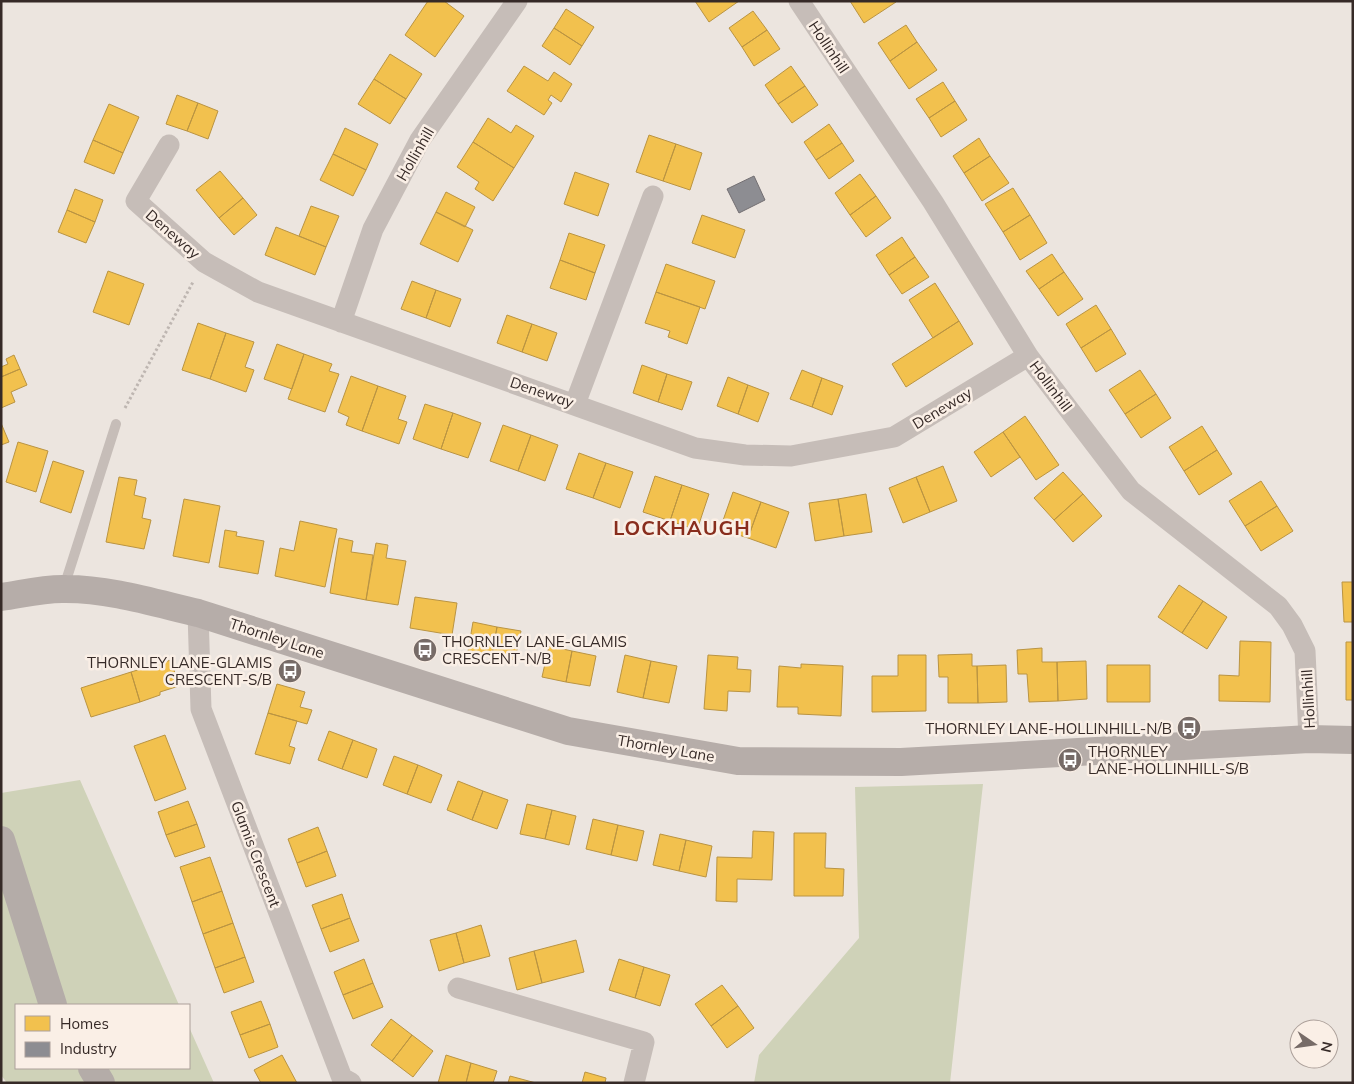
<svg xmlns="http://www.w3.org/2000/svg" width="1354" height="1084" font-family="Mulish,sans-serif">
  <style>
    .green { fill: #cfd2b8 }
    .homes { fill: #f2c14e; stroke: #ba9442 }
    .industry { fill: #8d8d92; stroke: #736f72 }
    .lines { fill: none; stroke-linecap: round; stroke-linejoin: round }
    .path { stroke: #beb6b1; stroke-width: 3; stroke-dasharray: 2.5 2.5; stroke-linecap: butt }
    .lane { stroke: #c6bdb8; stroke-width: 10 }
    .street { stroke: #c6bdb8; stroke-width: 21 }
    .secondary { stroke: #b6ada9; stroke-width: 28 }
    .primary { stroke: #b4aca8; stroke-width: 28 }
    .labels { text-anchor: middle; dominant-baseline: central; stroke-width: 5; stroke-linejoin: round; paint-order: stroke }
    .street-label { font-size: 15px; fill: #362a27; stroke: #faefe6 }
    .poi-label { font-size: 15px; fill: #362a27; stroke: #faefe6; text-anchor: start }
    .district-label { font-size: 20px; font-weight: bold; letter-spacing: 1px; fill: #882d1d; stroke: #faefe6 }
  </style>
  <rect width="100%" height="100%" fill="#ece5df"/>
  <path class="green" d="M 80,780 L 179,1005 L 16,1005 L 16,1068 L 189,1068 L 189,1027 L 214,1083 L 7,1083 L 1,1075 L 1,793 Z
    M 983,784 L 950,1083 L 754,1083 L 759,1055 L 859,938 L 855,787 Z"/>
  <path class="homes" d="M 428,1 L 444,1 L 464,16 L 435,57 L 405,35 Z
    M 695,1 L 739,1 L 709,22 Z
    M 850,1 L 895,1 L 896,2 L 864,23 Z
    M 566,9 L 594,27 L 582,46 L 554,28 Z
    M 753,11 L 767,30 L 742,47 L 729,28 Z
    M 906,25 L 917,42 L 890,61 L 878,43 Z
    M 554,28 L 582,46 L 570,65 L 542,46 Z
    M 767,30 L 780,49 L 754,66 L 742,47 Z
    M 917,42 L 937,70 L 909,89 L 890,61 Z
    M 390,54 L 422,74 L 406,99 L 374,79 Z
    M 524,66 L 548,81 L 554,72 L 572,84 L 561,102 L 551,95 L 548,100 L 552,103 L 544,115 L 507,91 Z
    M 791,66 L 805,86 L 778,104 L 765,85 Z
    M 374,79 L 406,99 L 390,124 L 358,104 Z
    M 943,82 L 955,101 L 929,118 L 916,99 Z
    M 805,86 L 818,105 L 792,123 L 778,104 Z
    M 177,95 L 198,103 L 187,131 L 166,124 Z
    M 955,101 L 967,120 L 941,137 L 929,118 Z
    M 198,103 L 218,111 L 208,139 L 187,131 Z
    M 109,104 L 139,117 L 123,153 L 93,140 Z
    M 488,118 L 511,133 L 516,125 L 534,136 L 514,168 L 473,142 Z
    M 829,124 L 842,143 L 816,160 L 804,142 Z
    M 345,128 L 378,144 L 366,170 L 333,154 Z
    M 649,135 L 676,144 L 663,181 L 636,172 Z
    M 979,138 L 990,156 L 964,173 L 953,156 Z
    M 93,140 L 123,153 L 114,174 L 84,162 Z
    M 473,142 L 514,168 L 493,201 L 475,189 L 479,182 L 457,167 Z
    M 842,143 L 854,161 L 829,179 L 816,160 Z
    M 676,144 L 702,153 L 690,190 L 663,181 Z
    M 333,154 L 366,170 L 353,196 L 320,180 Z
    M 990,156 L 1009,183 L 982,201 L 964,173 Z
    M 220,171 L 243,198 L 219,218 L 196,190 Z
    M 575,172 L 609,184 L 598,216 L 564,204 Z
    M 860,174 L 876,196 L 850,215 L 835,193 Z
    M 1013,188 L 1030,215 L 1003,232 L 985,204 Z
    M 75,189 L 103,200 L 95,222 L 67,210 Z
    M 446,192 L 475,207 L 465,227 L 436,212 Z
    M 876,196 L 891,218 L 866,237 L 850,215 Z
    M 243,198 L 257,215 L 234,235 L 219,218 Z
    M 311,206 L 339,216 L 326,247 L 299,236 Z
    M 67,210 L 95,222 L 86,243 L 58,232 Z
    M 436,212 L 473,230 L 458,262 L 420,244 Z
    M 702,215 L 745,230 L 735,258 L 692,243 Z
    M 1030,215 L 1047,243 L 1020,260 L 1003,232 Z
    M 276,227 L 326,247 L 315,275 L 265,255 Z
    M 569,233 L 605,245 L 595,273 L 560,260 Z
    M 902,237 L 915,257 L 889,275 L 876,255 Z
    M 1052,254 L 1064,272 L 1039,289 L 1026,271 Z
    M 915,257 L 929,277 L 902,294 L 889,275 Z
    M 560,260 L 595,273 L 586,300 L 550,288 Z
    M 666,264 L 715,281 L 705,309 L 656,292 Z
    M 108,271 L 144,284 L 129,325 L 93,312 Z
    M 1064,272 L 1083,299 L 1058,316 L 1039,289 Z
    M 412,281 L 436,290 L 426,318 L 401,309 Z
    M 935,283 L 959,321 L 933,338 L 909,300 Z
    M 436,290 L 461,299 L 450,327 L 426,318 Z
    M 656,292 L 700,307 L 687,344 L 668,337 L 670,331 L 645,323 Z
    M 1096,305 L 1111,329 L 1081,348 L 1066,324 Z
    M 507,315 L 532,324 L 522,352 L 497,343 Z
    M 959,321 L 973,344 L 906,387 L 892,364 Z
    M 198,323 L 226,333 L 210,379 L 182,370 Z
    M 532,324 L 557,333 L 547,361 L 522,352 Z
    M 1111,329 L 1126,354 L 1096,372 L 1081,348 Z
    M 226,333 L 254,342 L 245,367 L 254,370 L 246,392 L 210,379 Z
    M 277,344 L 304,354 L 292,389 L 264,379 Z
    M 304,354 L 332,364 L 329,371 L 339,374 L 325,412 L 288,399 Z
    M 14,355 L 20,369 L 1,377 L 1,367 L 8,364 L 6,359 Z
    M 642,365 L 667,374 L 658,402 L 633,393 Z
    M 20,369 L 27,385 L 11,392 L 15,402 L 1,408 L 1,377 Z
    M 802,370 L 822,378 L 812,407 L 790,399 Z
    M 1140,370 L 1156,394 L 1125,414 L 1109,390 Z
    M 667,374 L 692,382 L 682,410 L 658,402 Z
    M 351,376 L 378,386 L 362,431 L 346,425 L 349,417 L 338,412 Z
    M 728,377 L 748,385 L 738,414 L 717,406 Z
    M 822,378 L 843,386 L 832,415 L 812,407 Z
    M 748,385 L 769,393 L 758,422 L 738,414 Z
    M 378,386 L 406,396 L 398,419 L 407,422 L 399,444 L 362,431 Z
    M 1156,394 L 1171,418 L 1141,438 L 1125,414 Z
    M 425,404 L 453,413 L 441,449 L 413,439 Z
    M 453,413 L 481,423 L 468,458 L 441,449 Z
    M 1025,416 L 1059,465 L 1036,480 L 1003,432 Z
    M 1,423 L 9,442 L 1,445 Z
    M 503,425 L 531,435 L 518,471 L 490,461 Z
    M 1202,426 L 1217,450 L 1184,471 L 1169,447 Z
    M 1003,432 L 1020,457 L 991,477 L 974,452 Z
    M 531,435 L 558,445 L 545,481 L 518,471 Z
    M 18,442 L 48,451 L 36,492 L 6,482 Z
    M 1217,450 L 1232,474 L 1199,495 L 1184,471 Z
    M 579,453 L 606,463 L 593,498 L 566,489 Z
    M 53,461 L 84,471 L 71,513 L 40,502 Z
    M 606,463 L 633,472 L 620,508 L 593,498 Z
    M 943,466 L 957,501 L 930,512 L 916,477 Z
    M 1063,472 L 1083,494 L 1054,520 L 1034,498 Z
    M 655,476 L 682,485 L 670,521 L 643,512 Z
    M 119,477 L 137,480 L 134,495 L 146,498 L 142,518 L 151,520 L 144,549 L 106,542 Z
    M 916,477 L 930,512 L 903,523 L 889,488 Z
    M 1261,481 L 1277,506 L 1245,526 L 1229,501 Z
    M 682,485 L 709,494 L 697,530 L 670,521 Z
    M 733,492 L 761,502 L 748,538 L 720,529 Z
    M 866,494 L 872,532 L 844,536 L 838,499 Z
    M 1083,494 L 1102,516 L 1073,542 L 1054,520 Z
    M 184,499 L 220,506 L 209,563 L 173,556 Z
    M 838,499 L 844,536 L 815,541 L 809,503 Z
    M 761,502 L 789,512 L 776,548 L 748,538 Z
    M 1277,506 L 1293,531 L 1261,551 L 1245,526 Z
    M 300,521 L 337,529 L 325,587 L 275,576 L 280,548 L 294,551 Z
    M 225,530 L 237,532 L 236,536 L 264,541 L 258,574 L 219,567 Z
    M 339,538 L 353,541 L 351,552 L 373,555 L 366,600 L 330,593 Z
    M 376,543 L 388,545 L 386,558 L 406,561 L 398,605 L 366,600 Z
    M 1342,582 L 1353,582 L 1353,622 L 1344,622 Z
    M 1179,585 L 1203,601 L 1182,633 L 1158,617 Z
    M 415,597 L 457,603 L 452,635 L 410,628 Z
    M 1203,601 L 1227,617 L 1207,649 L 1182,633 Z
    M 473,622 L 497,627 L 492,655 L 468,651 Z
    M 497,627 L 521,631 L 515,660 L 492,655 Z
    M 1240,641 L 1271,642 L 1270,702 L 1219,701 L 1219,675 L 1239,676 Z
    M 1346,642 L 1353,642 L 1353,700 L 1346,700 Z
    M 549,646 L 572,651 L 566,682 L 542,677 Z
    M 1042,648 L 1042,662 L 1057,662 L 1058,701 L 1029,702 L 1027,674 L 1018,674 L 1017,650 Z
    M 572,651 L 596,656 L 590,686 L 566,682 Z
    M 972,654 L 972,666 L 977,666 L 978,703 L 948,703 L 948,677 L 939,677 L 938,655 Z
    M 625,655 L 651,661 L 643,698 L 617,692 Z
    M 708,655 L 738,657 L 737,669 L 751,670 L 750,692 L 728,691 L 727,711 L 704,709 Z
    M 898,655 L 926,655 L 926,711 L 872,712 L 872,676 L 898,676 Z
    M 171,660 L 179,686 L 160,692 L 160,695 L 140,702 L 131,672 Z
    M 651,661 L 677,666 L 669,703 L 643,698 Z
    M 1086,661 L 1087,699 L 1058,701 L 1057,662 Z
    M 801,664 L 843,666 L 841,716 L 798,714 L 798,707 L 777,707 L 779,666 L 801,668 Z
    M 1006,665 L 1007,702 L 978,703 L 977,666 Z
    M 1107,665 L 1150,665 L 1150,702 L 1107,702 Z
    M 131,672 L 140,702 L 91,717 L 81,688 Z
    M 277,684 L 305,692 L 300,707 L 312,710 L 307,724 L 268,713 Z
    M 268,713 L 297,721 L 289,746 L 295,748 L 290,764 L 255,754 Z
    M 329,731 L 353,740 L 342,769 L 318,760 Z
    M 165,735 L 186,789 L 155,801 L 134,746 Z
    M 353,740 L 377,749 L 367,778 L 342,769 Z
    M 394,756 L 418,765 L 407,794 L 383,785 Z
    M 418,765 L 442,775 L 431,803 L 407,794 Z
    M 458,781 L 483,791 L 472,820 L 447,810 Z
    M 483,791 L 508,800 L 497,829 L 472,820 Z
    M 188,801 L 197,824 L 166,835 L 158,812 Z
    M 527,804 L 552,810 L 545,839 L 520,834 Z
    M 552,810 L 576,816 L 569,845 L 545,839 Z
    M 593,819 L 618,825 L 611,855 L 586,849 Z
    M 197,824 L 205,847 L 175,857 L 166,835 Z
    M 618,825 L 644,831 L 637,861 L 611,855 Z
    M 318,827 L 327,851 L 297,863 L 288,839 Z
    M 753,831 L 774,832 L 772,880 L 737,879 L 737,902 L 716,901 L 717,857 L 752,858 Z
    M 794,833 L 826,833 L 825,868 L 844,869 L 843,896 L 794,896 Z
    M 660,834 L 686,840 L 679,871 L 653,865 Z
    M 686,840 L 712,846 L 706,877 L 679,871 Z
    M 327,851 L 336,876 L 306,887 L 297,863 Z
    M 210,857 L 222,891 L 192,902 L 180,867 Z
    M 222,891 L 233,923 L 203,934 L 192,902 Z
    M 342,894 L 350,918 L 321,929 L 312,905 Z
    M 350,918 L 359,941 L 330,952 L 321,929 Z
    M 233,923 L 245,957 L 215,968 L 203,934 Z
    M 481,925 L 490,956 L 464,963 L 456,933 Z
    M 456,933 L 464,963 L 439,971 L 430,940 Z
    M 576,940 L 584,972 L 542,983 L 534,951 Z
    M 534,951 L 542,983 L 517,990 L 509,958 Z
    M 245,957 L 254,982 L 224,993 L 215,968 Z
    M 364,959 L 373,983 L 343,995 L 334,972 Z
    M 619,959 L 644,967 L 635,998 L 609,990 Z
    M 644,967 L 670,975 L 660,1006 L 635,998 Z
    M 373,983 L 383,1007 L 353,1019 L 343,995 Z
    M 722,985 L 738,1006 L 711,1026 L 695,1004 Z
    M 261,1001 L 270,1024 L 240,1035 L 231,1012 Z
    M 738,1006 L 754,1028 L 727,1048 L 711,1026 Z
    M 391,1019 L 412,1035 L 392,1061 L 371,1045 Z
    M 270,1024 L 278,1047 L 249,1058 L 240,1035 Z
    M 412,1035 L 433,1051 L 413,1077 L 392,1061 Z
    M 282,1055 L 297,1083 L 261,1083 L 254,1070 Z
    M 446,1055 L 471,1063 L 466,1083 L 438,1083 Z
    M 471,1063 L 497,1071 L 493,1083 L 466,1083 Z
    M 585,1072 L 606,1078 L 605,1083 L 582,1083 Z
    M 510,1076 L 536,1083 L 508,1083 Z"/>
  <path class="industry" d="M 754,176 L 765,200 L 739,213 L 727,189 Z"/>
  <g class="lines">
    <path class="path" d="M 125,408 L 193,282"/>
    <path class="lane" d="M 64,587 L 116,424"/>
    <path class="street" d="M 799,1 L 933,202 L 1028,356 L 1131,491 L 1278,606 L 1292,625 L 1305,651 L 1309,739
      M 169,145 L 136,201 L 204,262 L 258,292 L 695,448 L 745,455 L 791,456 L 894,437 L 1028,356
      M 341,322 L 373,229 L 420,140 L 517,1
      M 575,404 L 653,196
      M 198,613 L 201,709 L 342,1078 L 351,1083
      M 458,988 L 644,1042 L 634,1083"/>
    <path class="secondary" d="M 1,597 C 22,594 45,588 66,589 C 110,589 155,603 198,613 L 568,731 L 738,761 L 901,762 L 1309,739 L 1353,740"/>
    <path class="primary" d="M 1,840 L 53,1005
      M 92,1068 L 101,1083"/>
  </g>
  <defs>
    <g id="bus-disc" transform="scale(1.25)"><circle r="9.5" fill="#766b67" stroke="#faefe6"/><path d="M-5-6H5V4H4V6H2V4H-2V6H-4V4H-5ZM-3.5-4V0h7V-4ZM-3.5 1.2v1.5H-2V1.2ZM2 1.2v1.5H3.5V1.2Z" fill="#fff"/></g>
  </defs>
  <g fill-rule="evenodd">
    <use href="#bus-disc" x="425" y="650"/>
    <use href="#bus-disc" x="290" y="671"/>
    <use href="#bus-disc" x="1189" y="728"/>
    <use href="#bus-disc" x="1070" y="760"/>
  </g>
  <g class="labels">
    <g class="street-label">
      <text transform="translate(829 47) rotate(56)">Hollinhill</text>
      <text transform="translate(415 154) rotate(-60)">Hollinhill</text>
      <text transform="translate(173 234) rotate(41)">Deneway</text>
      <text transform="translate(1051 386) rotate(53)">Hollinhill</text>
      <text transform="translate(542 392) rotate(19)">Deneway</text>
      <text transform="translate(942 408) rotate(-31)">Deneway</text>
      <text transform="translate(277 638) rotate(18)">Thornley Lane</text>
      <text transform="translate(1308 699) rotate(-93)">Hollinhill</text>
      <text transform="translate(666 748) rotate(10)">Thornley Lane</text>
      <text transform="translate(256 854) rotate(69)">Glamis Crescent</text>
    </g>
    <g class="poi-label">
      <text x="442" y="641">THORNLEY LANE-GLAMIS<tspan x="442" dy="17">CRESCENT-N/B</tspan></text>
      <text x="272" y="662" text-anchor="end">THORNLEY LANE-GLAMIS<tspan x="272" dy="17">CRESCENT-S/B</tspan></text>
      <text x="1172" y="728" text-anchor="end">THORNLEY LANE-HOLLINHILL-N/B</text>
      <text x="1088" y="751">THORNLEY<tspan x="1088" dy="17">LANE-HOLLINHILL-S/B</tspan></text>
    </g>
    <g class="district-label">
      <text x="682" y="527">LOCKHAUGH</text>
    </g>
  </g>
  <rect width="1354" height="1084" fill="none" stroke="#362a27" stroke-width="5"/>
  <rect x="15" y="1004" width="175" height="65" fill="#faefe6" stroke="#aca09a"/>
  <rect x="25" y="1016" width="25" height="15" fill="#f2c14e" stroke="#aca09a"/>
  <text x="60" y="1029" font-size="15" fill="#362a27">Homes</text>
  <rect x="25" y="1042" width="25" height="15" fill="#8d8d92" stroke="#aca09a"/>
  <text x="60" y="1054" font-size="15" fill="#362a27">Industry</text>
  <g transform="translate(1314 1044) rotate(103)"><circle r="24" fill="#faefe6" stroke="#aca09a"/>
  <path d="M0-4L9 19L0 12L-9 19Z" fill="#766b67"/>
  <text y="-8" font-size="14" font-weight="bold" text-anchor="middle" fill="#362a27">N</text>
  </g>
</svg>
